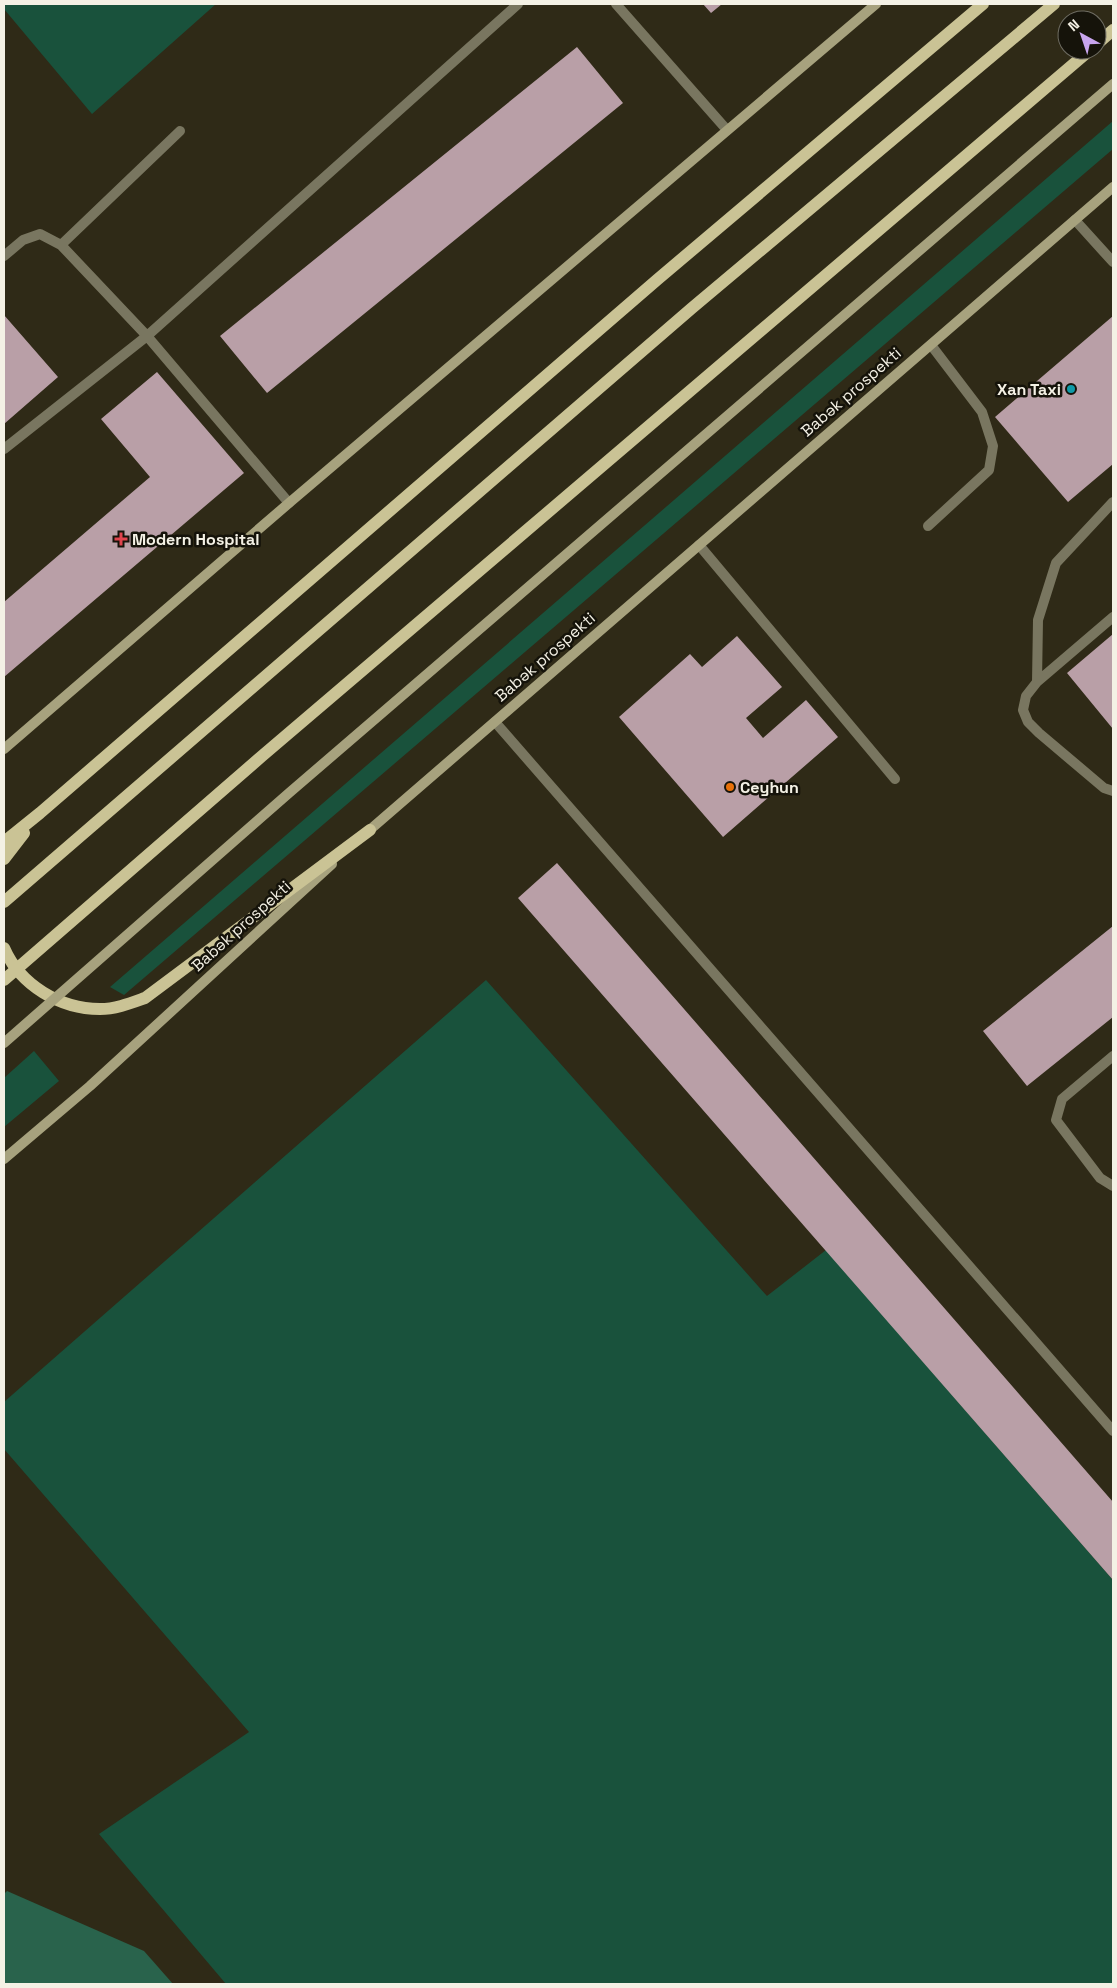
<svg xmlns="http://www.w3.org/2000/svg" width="1117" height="1988" font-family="'Space Grotesk',sans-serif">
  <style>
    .green { fill: #19523c }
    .forest { fill: #29634c }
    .building { fill: #b99fa7 }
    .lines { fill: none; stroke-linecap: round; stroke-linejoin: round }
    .service { stroke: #797660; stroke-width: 10 }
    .minor { stroke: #797660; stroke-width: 10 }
    .secondary { stroke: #a7a27e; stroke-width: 10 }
    .primary { stroke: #cac395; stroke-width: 12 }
    .secondary-bridge { stroke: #a7a27e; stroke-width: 10 }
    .primary-bridge { stroke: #cac395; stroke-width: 12 }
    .culture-dot { fill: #0f9aa8; stroke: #15130a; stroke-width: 2 }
    .health-dot { fill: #e0444e; stroke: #15130a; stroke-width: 2 }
    .food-dot { fill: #e8710a; stroke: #15130a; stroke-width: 2 }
    .labels { text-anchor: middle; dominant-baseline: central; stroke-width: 5; stroke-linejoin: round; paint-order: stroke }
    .poi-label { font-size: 16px; font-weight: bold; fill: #f4f1e5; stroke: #15130a; text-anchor: start }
    .street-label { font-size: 16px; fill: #f4f1e5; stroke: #15130a }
  </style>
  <rect width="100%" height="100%" fill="#2f2a17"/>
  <path class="green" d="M 4,4 L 216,4 L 92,114 L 4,9 Z
    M 1113,121 L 1113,149 L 124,995 L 110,987 Z
    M 486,980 L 767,1296 L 826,1250 L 1113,1580 L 1113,1984 L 226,1984 L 99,1834 L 249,1732 L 4,1449 L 4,1402 Z
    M 34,1051 L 59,1081 L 4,1127 L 4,1078 Z"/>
  <path class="forest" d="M 7,1891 L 144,1951 L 173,1984 L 4,1984 L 4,1894 Z"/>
  <path class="building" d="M 703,4 L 722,4 L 711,13 Z
    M 577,47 L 623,103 L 267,393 L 220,336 Z
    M 4,315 L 58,377 L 4,424 Z
    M 1113,316 L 1113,464 L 1068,502 L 995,417 Z
    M 157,372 L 244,473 L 4,677 L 4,602 L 150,477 L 101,419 Z
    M 1113,634 L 1113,729 L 1067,673 Z
    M 737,636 L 782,687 L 746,718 L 763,738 L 806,700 L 838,737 L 723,837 L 619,717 L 690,654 L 702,667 Z
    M 557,863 L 1113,1502 L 1113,1580 L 518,898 Z
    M 1113,926 L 1113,1017 L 1027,1086 L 983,1031 Z"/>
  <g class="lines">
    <path class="service" d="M 616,4 L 727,130
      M 1075,220 L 1113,262
      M 61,245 L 180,131
      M 4,256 L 23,240 L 40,234 L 61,245 L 147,336 L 289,503
      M 4,449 L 147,336 L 518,4
      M 928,526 L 989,470 L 993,446 L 982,412 L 931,345
      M 699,545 L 895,779
      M 1113,617 L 1037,682 L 1026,696 L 1023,710 L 1028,722 L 1039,733 L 1104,788 L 1113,791
      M 1037,682 L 1038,620 L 1056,563 L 1113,502
      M 1113,1056 L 1062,1099 L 1056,1120 L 1100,1178 L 1113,1186"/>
    <path class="minor" d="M 495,722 L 1113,1431"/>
    <path class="secondary" d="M 4,749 L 289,503 L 876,4
      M 365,834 L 1113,187
      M 4,1159 L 90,1086 L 332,864"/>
    <path class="primary" d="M 1097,44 L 1113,30
      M 4,842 L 40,813 L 658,279 L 983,4
      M 4,859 L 24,833
      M 4,902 L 692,308 L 1054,4
      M 4,948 C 20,985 60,1009 100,1009 C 116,1009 131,1003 145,998 L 370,830"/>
    <path class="secondary-bridge" d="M 4,1043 L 289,793 L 1113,84"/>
    <path class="primary-bridge" d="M 4,980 L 262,756 L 1090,50"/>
  </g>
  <circle class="culture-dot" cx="1071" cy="389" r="5"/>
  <path class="health-dot" d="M118.5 531.5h5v5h5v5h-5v5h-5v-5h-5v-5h5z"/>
  <circle class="food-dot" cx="730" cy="787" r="5"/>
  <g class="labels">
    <g class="poi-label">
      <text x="1061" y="389" text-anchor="end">Xan Taxi</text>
      <text x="132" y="539">Modern Hospital</text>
      <text x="740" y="787">Ceyhun</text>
    </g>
    <g class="street-label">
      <text transform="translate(851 392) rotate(-41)">Babək prospekti</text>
      <text transform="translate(545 657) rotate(-41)">Babək prospekti</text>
      <text transform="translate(241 926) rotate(-42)">Babək prospekti</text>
    </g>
  </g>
  <rect width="1117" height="1988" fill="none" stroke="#f4f1e5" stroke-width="10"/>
  <g transform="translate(1082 35) rotate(320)"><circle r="24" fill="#15130a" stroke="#6e6c62"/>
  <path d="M0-4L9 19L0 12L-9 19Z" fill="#c8a5ee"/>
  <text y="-8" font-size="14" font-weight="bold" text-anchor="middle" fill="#f4f1e5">N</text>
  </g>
</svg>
